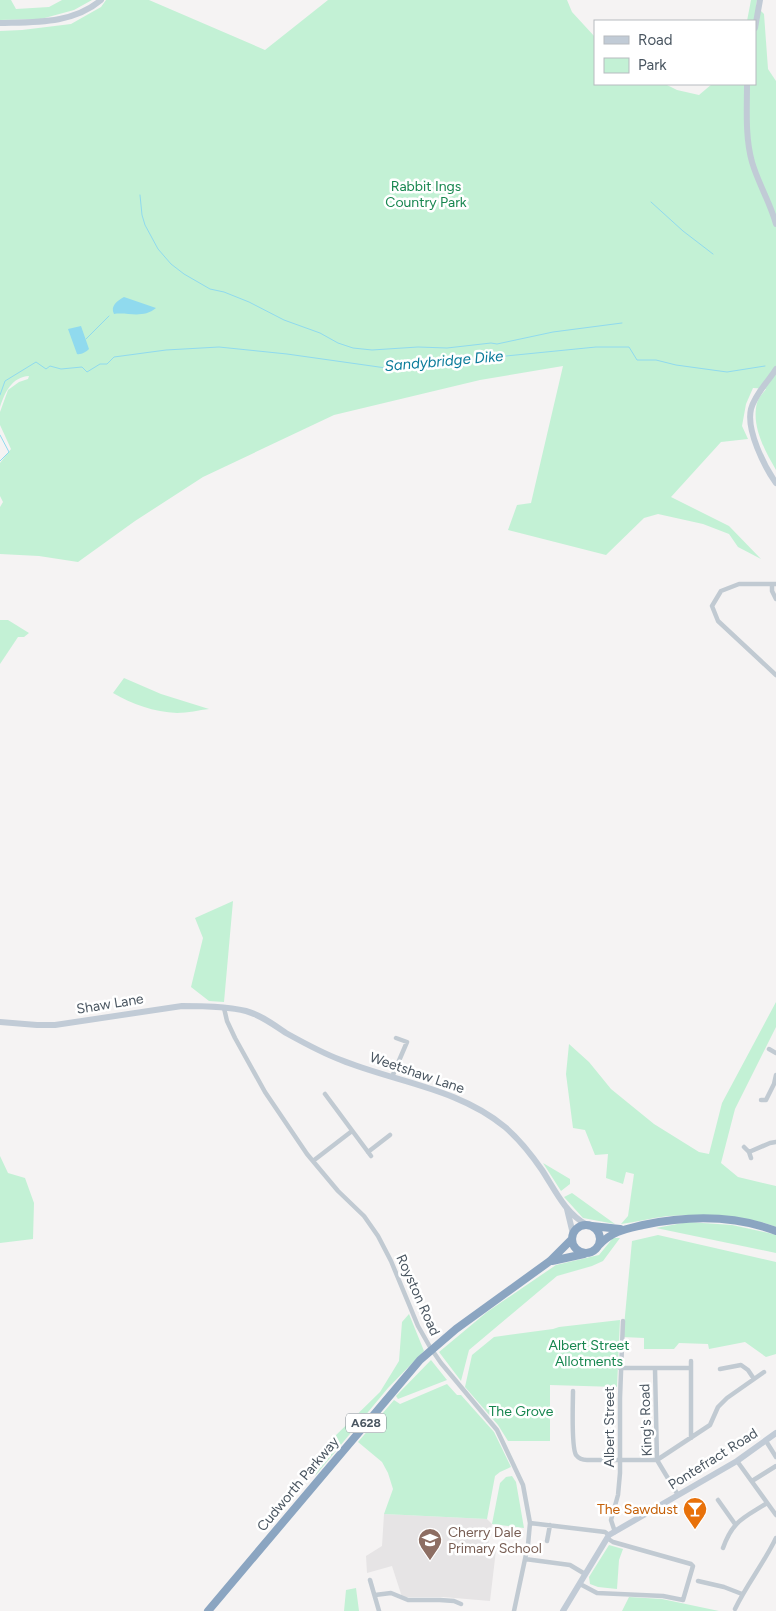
<svg xmlns="http://www.w3.org/2000/svg" width="776" height="1611" font-family="Figtree,sans-serif">
  <style>
    .education { fill: #e6e4e5 }
    .green { fill: #c3f1d5 }
    .water { fill: #90daee }
    .lines { fill: none; stroke-linecap: round; stroke-linejoin: round }
    .stream { stroke: #90daee; stroke-width: 1 }
    .street { stroke: #c1cad2; stroke-width: 4.5 }
    .secondary { stroke: #c1cbd6; stroke-width: 6 }
    .highway { stroke: #8ba5c1; stroke-width: 8 }
    .labels { text-anchor: middle; dominant-baseline: central; stroke-width: 5; stroke-linejoin: round; paint-order: stroke }
    .shield { fill: #fff; stroke: #808990; stroke-width: 1 }
    .shield-label { font-size: 12px; font-weight: bold; fill: #4a5661 }
    .park-label { font-size: 14px; fill: #17864f; stroke: #fff }
    .street-label { font-size: 14px; fill: #4a5661; stroke: #fff }
    .food-label { font-size: 14px; fill: #c56008; stroke: #fff; text-anchor: end }
    .education-label { font-size: 14px; fill: #785e54; stroke: #fff; text-anchor: start }
    .water-label { font-size: 15px; font-style: italic; fill: #0c7c9b; stroke: #fff }
  </style>
  <rect width="100%" height="100%" fill="#f5f3f3"/>
  <path class="education" d="M 384,1514 L 487,1519 L 492,1524 L 487,1550 L 496,1550 L 490,1601 L 443,1597 L 402,1597 L 392,1566 L 367,1573 L 366,1556 L 382,1546 Z"/>
  <path class="green" d="M 0,0 L 11,0 L 16,9 L 49,7 L 62,0 L 92,0 L 74,10 L 41,19 L 0,20 Z
    M 106,0 L 149,0 L 265,50 L 328,0 L 567,0 L 572,12 L 595,37 L 595,84 L 665,84 L 677,90 L 699,95 L 712,84 L 755,84 L 755,21 L 747,21 L 751,0 L 757,0 L 756,6 L 764,14 L 768,69 L 776,81 L 776,470 C 765,451 751,426 757,403 C 758,398 763,393 766,389 L 753,388 L 746,404 L 742,426 L 748,439 L 721,442 L 671,497 L 729,526 L 761,559 L 738,547 L 729,534 L 703,524 L 658,514 L 644,518 L 606,555 L 508,530 L 517,505 L 531,503 L 563,366 L 480,380 L 334,415 L 203,477 L 135,521 L 78,562 L 39,556 L 0,554 L 0,507 L 3,502 L 0,496 L 0,463 L 11,449 L 0,425 L 0,412 L 8,390 L 19,382 L 28,379 L 29,376 C 12,377 5,392 0,407 L 0,31 L 22,30 L 71,24 L 101,7 Z
    M 0,620 L 8,620 L 29,633 L 24,637 L 18,637 L 0,664 Z
    M 124,678 L 161,694 L 209,709 C 199,710 188,713 177,713 C 154,712 132,704 113,693 Z
    M 233,901 L 224,1002 L 209,1001 L 191,987 L 203,938 L 195,918 Z
    M 776,1002 L 776,1027 L 735,1109 L 721,1163 L 738,1177 L 776,1186 L 776,1227 C 747,1215 699,1214 668,1216 C 652,1218 636,1222 621,1224 L 628,1216 L 634,1174 L 626,1172 L 623,1184 L 606,1178 L 608,1154 L 595,1155 L 585,1130 L 573,1128 L 566,1074 L 569,1044 L 589,1062 L 611,1089 L 654,1124 L 699,1152 L 709,1154 L 722,1103 Z
    M 0,1156 L 8,1173 L 25,1178 L 34,1203 L 33,1239 L 0,1243 Z
    M 543,1163 L 570,1179 L 570,1184 L 561,1191 Z
    M 572,1193 L 615,1224 L 583,1218 L 564,1197 Z
    M 688,1222 L 732,1225 L 773,1234 L 776,1235 L 776,1253 L 656,1228 Z
    M 658,1235 L 776,1262 L 776,1354 L 766,1357 L 745,1342 L 709,1349 L 708,1344 L 679,1343 L 674,1349 L 644,1349 L 644,1338 L 623,1337 L 632,1241 Z
    M 613,1238 L 620,1238 L 603,1261 L 592,1266 L 557,1276 L 469,1350 L 461,1381 L 439,1352 L 487,1312 L 556,1265 L 599,1255 Z
    M 409,1314 L 424,1351 L 388,1388 L 315,1476 L 331,1440 L 380,1392 L 399,1361 L 402,1322 Z
    M 620,1320 L 617,1387 L 550,1385 L 550,1441 L 508,1441 L 498,1425 L 465,1387 L 472,1355 L 494,1337 L 553,1329 L 559,1327 Z
    M 431,1360 L 447,1380 L 398,1399 L 396,1396 Z
    M 447,1384 L 457,1395 L 461,1395 L 494,1432 L 511,1467 L 500,1472 L 495,1476 L 487,1519 L 384,1514 L 393,1489 L 388,1473 L 382,1462 L 358,1442 L 394,1400 L 400,1404 Z
    M 512,1476 L 516,1482 L 524,1528 L 492,1524 L 500,1483 L 506,1477 Z
    M 609,1545 L 623,1549 L 619,1560 L 617,1589 L 598,1587 L 590,1584 L 589,1577 Z
    M 356,1588 L 359,1611 L 344,1611 L 346,1590 Z
    M 629,1597 L 662,1599 L 719,1611 L 622,1611 Z"/>
  <path class="water" d="M 124,297 L 156,308 C 143,319 128,312 114,314 C 110,306 117,301 124,297 Z
    M 81,326 L 89,349 C 86,352 81,355 77,354 L 68,329 Z"/>
  <g class="lines">
    <path class="stream" d="M 140,195 L 142,215 L 145,225 L 158,249 L 171,264 L 184,274 L 210,289 L 224,292 L 249,302 L 284,320 L 320,333 L 338,343 L 353,348 L 372,350 L 418,347 L 447,348 L 491,343 L 497,344 L 553,332 L 622,323
      M 651,202 L 683,231 L 713,254
      M 86,339 L 109,316
      M 0,395 L 5,381 L 36,362 L 46,369 L 50,366 L 61,369 L 82,367 L 87,372 L 100,364 L 107,364 L 114,357 L 166,350 L 219,347 L 287,354 L 386,368 L 596,347 L 629,347 L 637,360 L 656,360 L 676,365 L 727,372 L 765,366
      M 0,435 L 9,452 L 0,461"/>
    <path class="street" d="M 772,584 L 772,591 L 776,599
      M 776,584 L 739,584 L 721,591 L 712,606 L 718,621 L 776,675
      M 224,1008 L 227,1021 L 235,1038 L 265,1092 L 307,1154 L 338,1191 L 364,1216 L 378,1236 L 391,1261 L 418,1326 L 430,1347 L 441,1363 L 497,1430 L 523,1485 L 530,1523 L 528,1545 L 514,1611
      M 769,1049 L 776,1053
      M 392,1077 L 407,1042 L 396,1038
      M 325,1094 L 371,1156
      M 761,1100 L 766,1100 L 774,1084 L 776,1075
      M 744,1147 L 749,1152 L 751,1158
      M 368,1152 L 390,1135
      M 749,1152 L 770,1143 L 776,1142
      M 313,1161 L 352,1131
      M 620,1368 L 691,1368
      M 655,1369 L 657,1460 L 678,1495
      M 720,1369 L 741,1365 L 748,1370 L 754,1379
      M 573,1391 C 573,1403 571,1447 576,1455 C 579,1459 582,1460 587,1460 L 657,1460 L 710,1425 L 718,1407 L 727,1398 L 764,1372
      M 691,1438 L 691,1361
      M 766,1441 L 776,1457
      M 737,1461 L 776,1515
      M 752,1481 L 776,1466
      M 718,1500 L 735,1524
      M 530,1523 L 605,1532 L 609,1535
      M 615,1532 L 611,1520 L 618,1495 L 620,1473 L 620,1398 L 623,1321
      M 547,1541 L 550,1525
      M 723,1548 C 733,1520 744,1518 767,1503
      M 525,1559 L 570,1565 L 585,1574
      M 370,1580 L 379,1611
      M 698,1581 L 724,1587 L 742,1594
      M 580,1584 L 597,1593 L 663,1596 L 683,1600 L 693,1566 L 691,1564 L 613,1542 L 607,1538
      M 375,1595 L 391,1593 L 408,1600 L 440,1600 L 454,1601 L 461,1604
      M 735,1609 C 747,1584 764,1563 776,1538"/>
    <path class="secondary" d="M 0,23 C 35,22 73,24 101,0
      M 755,28 L 760,0
      M 747,84 C 747,109 745,137 752,162 C 758,183 770,202 776,224
      M 776,369 C 768,382 755,394 751,409 C 746,430 764,466 776,483
      M 0,1022 L 37,1025 L 55,1025 L 182,1006 C 202,1006 227,1006 246,1011 C 261,1015 274,1025 286,1033 C 304,1043 322,1053 341,1060 C 395,1082 458,1088 505,1127 C 519,1139 531,1154 542,1170 C 555,1190 565,1213 587,1225
      M 567,1209 L 573,1234
      M 563,1611 L 609,1535 L 737,1461 L 776,1433"/>
    <path class="highway" d="M572 1239a14 14 0 1 1 28 0a14 14 0 1 1-28 0Z
      M 592,1226 L 620,1229
      M 599,1245 C 612,1231 626,1229 643,1225 C 686,1216 734,1215 776,1231
      M 552,1261 L 584,1254
      M 208,1611 L 420,1360 L 456,1329 L 550,1261 L 572,1239"/>
  </g>
  <defs>
    <g id="bar-pin" transform="scale(1.25)"><path d="M0 17L-7.5 6A9.5 9.5 0 1 1 7.5 6Z" fill="#e8710a" stroke="#fff"/><path d="M-6-5H6L.8 .8V4.5H3.5V6h-7V4.5H-.8V.8Z" fill="#fff"/></g>
    <g id="school-pin" transform="scale(1.25)"><path d="M0 17L-7.5 6A9.5 9.5 0 1 1 7.5 6Z" fill="#8d6e63" stroke="#fff"/><path d="M0-5L7-2L0 1L-7-2ZM-4 1L0 2.5L4 1V4Q0 6-4 4Z" fill="#fff"/></g>
  </defs>
  <g fill-rule="evenodd">
    <use href="#bar-pin" x="695" y="1509"/>
    <use href="#school-pin" x="430" y="1540"/>
  </g>
  <g class="labels">
    <rect class="shield" x="346" y="1413.5" width="40" height="19" rx="4"/>
    <g class="shield-label">
      <text x="366" y="1423">A628</text>
    </g>
    <g class="park-label">
      <text x="426" y="186">Rabbit Ings<tspan x="426" dy="16">Country Park</tspan></text>
      <text x="589" y="1345">Albert Street<tspan x="589" dy="16">Allotments</tspan></text>
      <text x="521" y="1411">The Grove</text>
    </g>
    <g class="street-label">
      <text transform="translate(110 1004) rotate(-9)">Shaw Lane</text>
      <text transform="translate(417 1073) rotate(19)">Weetshaw Lane</text>
      <text transform="translate(418 1295) rotate(66)">Royston Road</text>
      <text transform="translate(646 1420) rotate(-92)">King's Road</text>
      <text transform="translate(609 1427) rotate(-90)">Albert Street</text>
      <text transform="translate(713 1459) rotate(-32)">Pontefract Road</text>
      <text transform="translate(298 1484) rotate(-50)">Cudworth Parkway</text>
    </g>
    <g class="food-label">
      <text x="678" y="1509">The Sawdust</text>
    </g>
    <g class="education-label">
      <text x="448" y="1532">Cherry Dale<tspan x="448" dy="16">Primary School</tspan></text>
    </g>
    <g class="water-label">
      <text transform="translate(444 361) rotate(-5)">Sandybridge Dike</text>
    </g>
  </g>
  <rect x="594" y="20" width="162" height="65" fill="#ffffff" stroke="#b7bbc0"/>
  <rect x="604" y="36" width="25" height="8" fill="#c1cbd6" stroke="#b7bbc0"/>
  <text x="638" y="45" font-size="15" fill="#4a5661">Road</text>
  <rect x="604" y="58" width="25" height="15" fill="#c3f1d5" stroke="#b7bbc0"/>
  <text x="638" y="70" font-size="15" fill="#4a5661">Park</text>
</svg>
